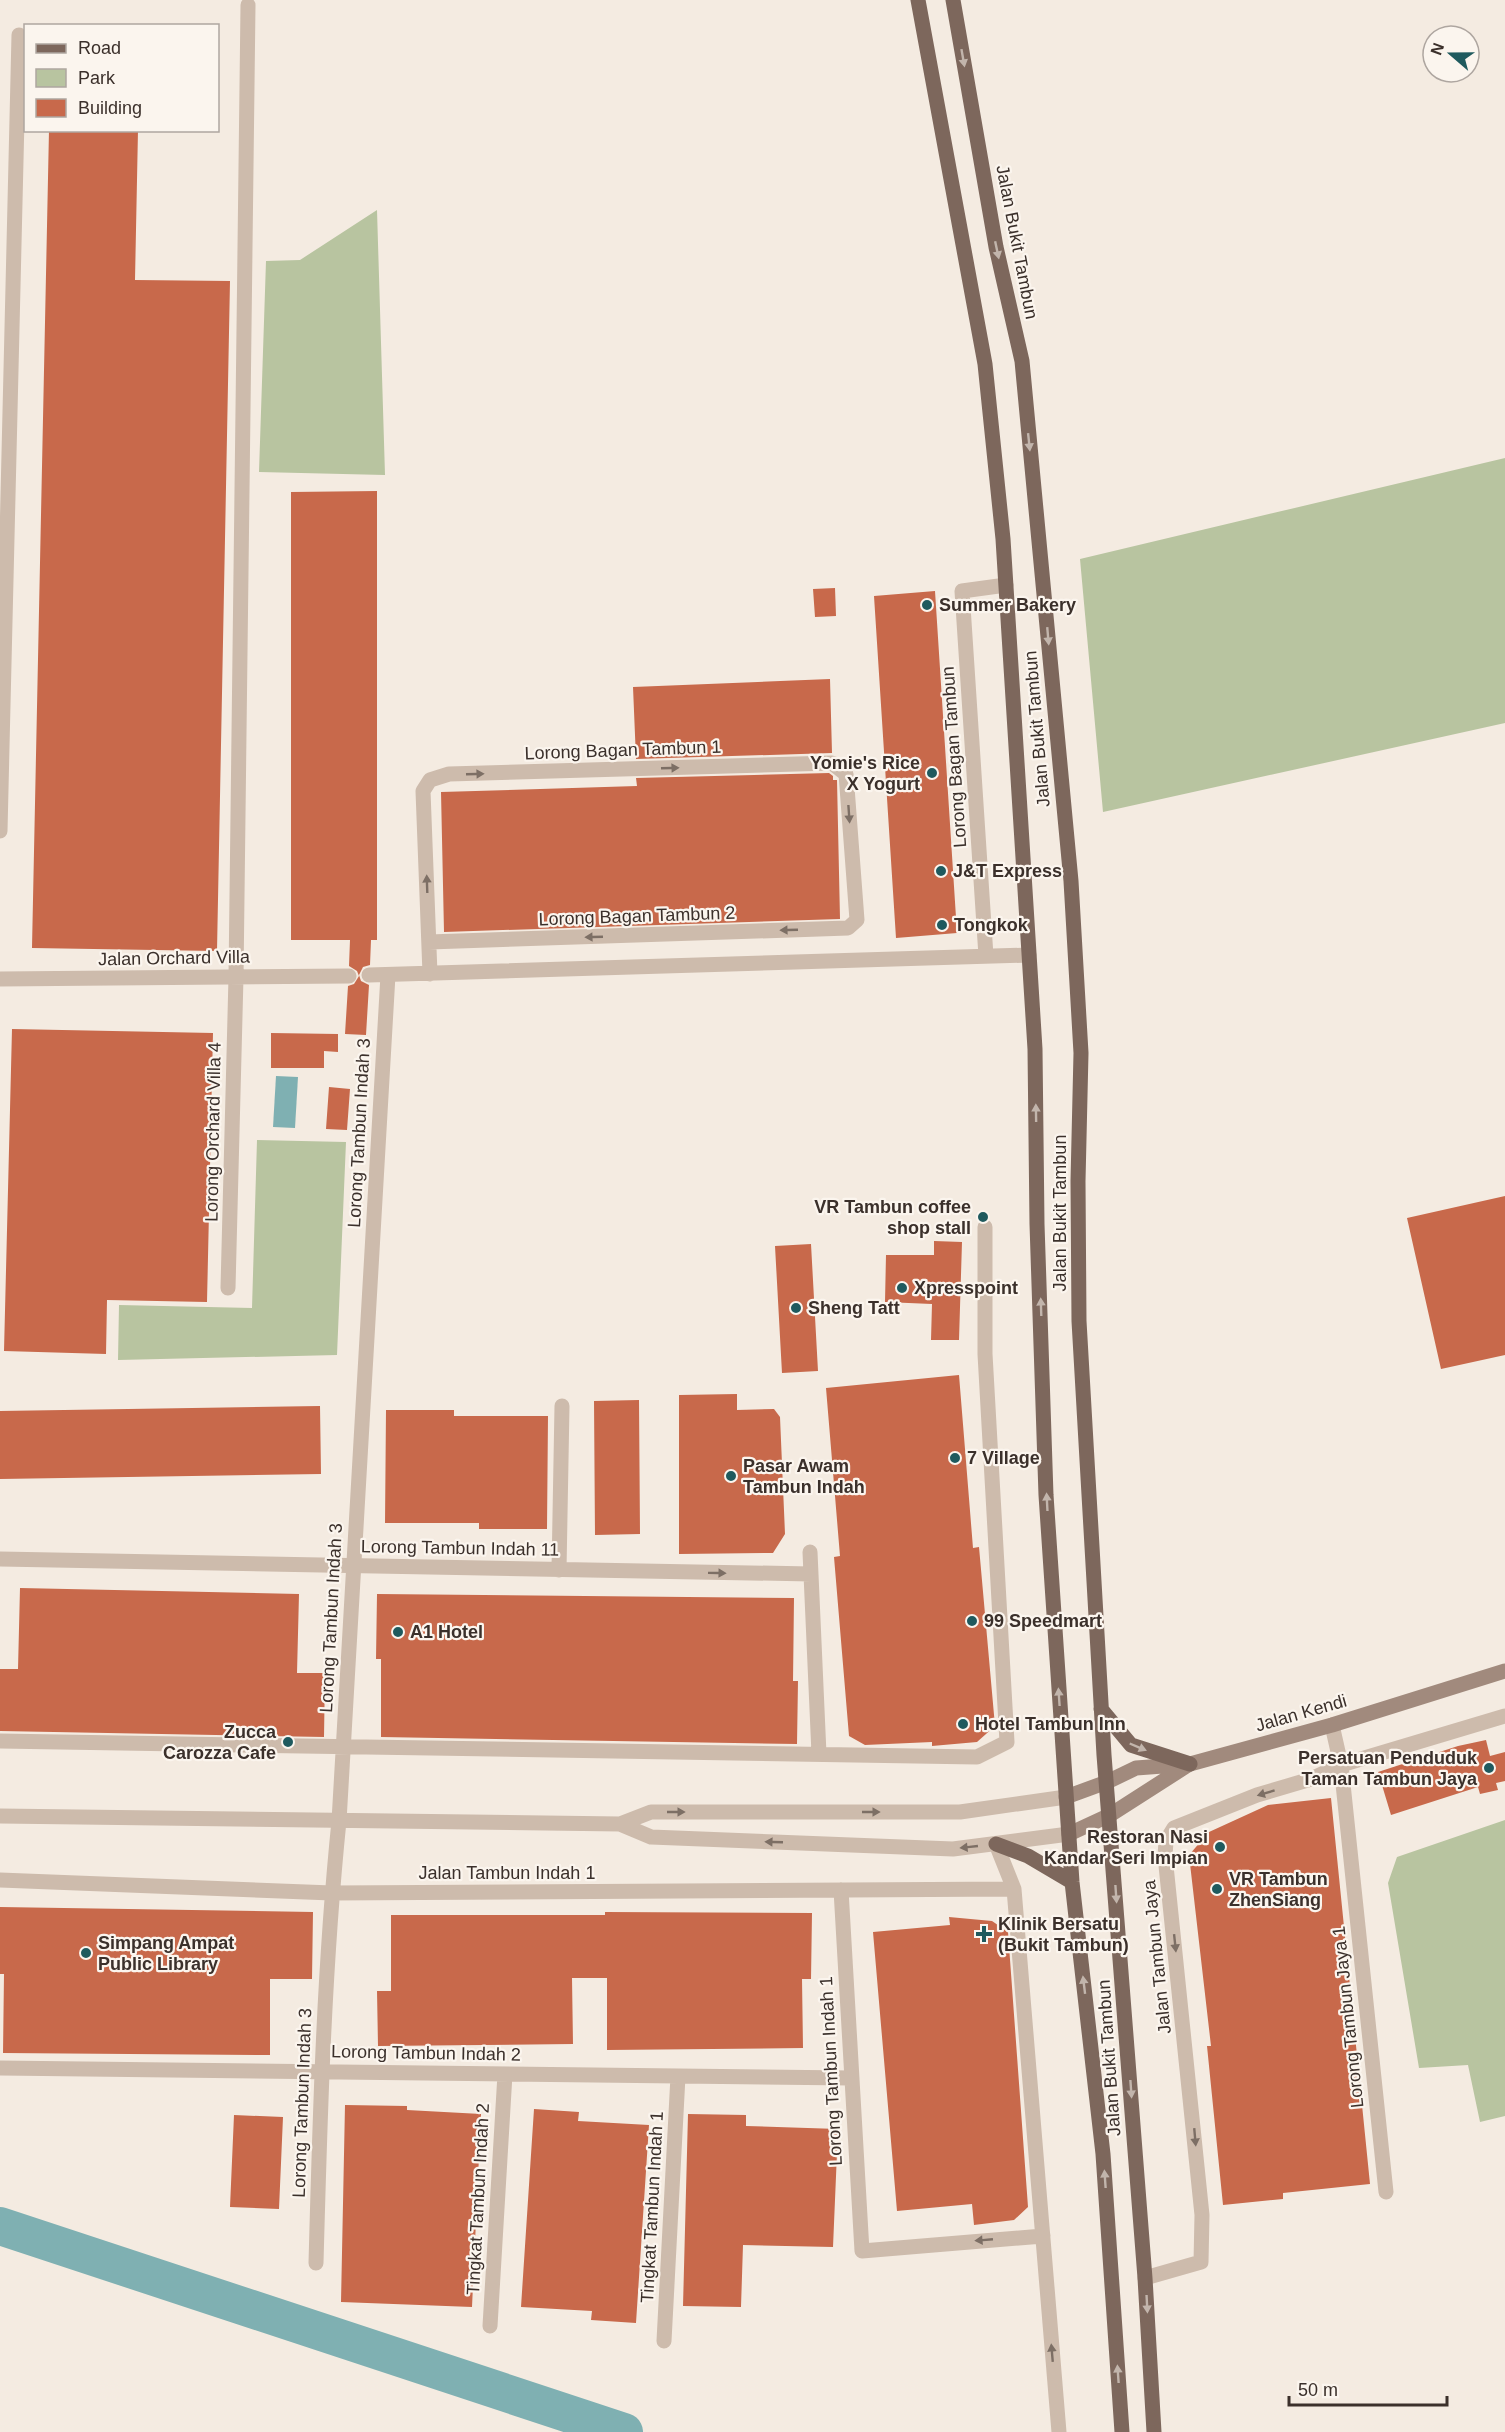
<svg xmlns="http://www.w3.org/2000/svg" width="1505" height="2432" font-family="Arial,sans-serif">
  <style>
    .green { fill: #b8c4a0 }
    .water { fill: #7fb0b2 }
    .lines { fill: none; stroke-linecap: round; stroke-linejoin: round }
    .river { stroke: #7fb0b2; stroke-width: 38 }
    .building { fill: #c8694b }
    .street { stroke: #cdbbac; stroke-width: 15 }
    .secondary { stroke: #a18a7d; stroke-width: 15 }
    .primary { stroke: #7d675c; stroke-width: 15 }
    .oneway { fill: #c2b5ac }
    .oneway2 { fill: #7d6f65 }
    .poi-dot { fill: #1f5a5e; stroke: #fbf5ee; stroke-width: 2 }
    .labels { text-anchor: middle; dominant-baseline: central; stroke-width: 4.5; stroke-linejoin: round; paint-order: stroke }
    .street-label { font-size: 18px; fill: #3b302b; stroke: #fbf5ee }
    .poi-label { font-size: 18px; font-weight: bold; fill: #3b302b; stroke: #fbf5ee; text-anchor: start }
  </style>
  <rect width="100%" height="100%" fill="#f4ebe1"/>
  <path class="green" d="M 377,210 L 385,475 L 259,472 L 266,261 L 300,260 Z
    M 1505,458 L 1505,723 L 1103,812 L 1080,559 Z
    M 257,1140 L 346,1142 L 337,1355 L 118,1360 L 119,1305 L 252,1308 Z
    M 1505,1820 L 1505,2116 L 1480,2122 L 1468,2065 L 1419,2068 L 1388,1883 L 1397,1857 Z"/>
  <path class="water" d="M 276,1076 L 298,1077 L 295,1128 L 273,1127 Z"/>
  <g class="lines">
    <path class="river" d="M 0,2226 L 624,2432"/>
  </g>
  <path class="building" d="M 49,130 L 138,130 L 135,280 L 230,281 L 217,951 L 32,948 Z
    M 377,491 L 377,940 L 371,940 L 370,965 L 363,967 L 359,975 L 361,981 L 369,985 L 366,1035 L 345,1034 L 348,986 L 354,984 L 359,976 L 357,971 L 349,966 L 350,940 L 291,940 L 291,492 Z
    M 835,588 L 836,616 L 815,617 L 813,589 Z
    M 935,591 L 957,933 L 896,938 L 874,596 Z
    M 830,679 L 832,753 L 636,759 L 633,687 Z
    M 829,773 L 833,776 L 833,780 L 837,780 L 840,919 L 444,932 L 441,792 L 637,786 L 636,778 Z
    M 12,1029 L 213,1033 L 207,1302 L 107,1300 L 106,1354 L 4,1351 Z
    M 271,1033 L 338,1034 L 338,1052 L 324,1051 L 324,1068 L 271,1068 Z
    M 329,1087 L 350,1089 L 347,1130 L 326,1129 Z
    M 1505,1196 L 1505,1355 L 1441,1369 L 1407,1218 Z
    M 934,1241 L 962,1242 L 959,1340 L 931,1340 L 932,1304 L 885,1302 L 886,1255 L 934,1255 Z
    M 811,1244 L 818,1371 L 782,1373 L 775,1246 Z
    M 959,1375 L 973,1548 L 979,1547 L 995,1726 L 977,1742 L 932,1746 L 932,1742 L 865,1745 L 849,1736 L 834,1557 L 840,1556 L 826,1388 Z
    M 737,1394 L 737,1410 L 774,1409 L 780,1417 L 785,1534 L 773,1553 L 679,1554 L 679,1395 Z
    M 639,1400 L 640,1534 L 595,1535 L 594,1401 Z
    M 320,1406 L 321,1474 L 0,1479 L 0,1411 Z
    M 386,1410 L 454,1410 L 454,1416 L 548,1416 L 547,1529 L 479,1529 L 479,1523 L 385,1523 Z
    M 20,1588 L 299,1594 L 297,1673 L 325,1673 L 324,1737 L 0,1731 L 0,1669 L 18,1669 Z
    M 377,1594 L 794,1598 L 793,1681 L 798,1681 L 797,1744 L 381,1737 L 381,1659 L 376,1659 Z
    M 1486,1740 L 1490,1756 L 1505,1752 L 1505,1781 L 1496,1783 L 1498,1790 L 1480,1794 L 1478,1787 L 1391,1815 L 1378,1772 L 1458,1746 Z
    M 1331,1798 L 1370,2184 L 1283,2193 L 1283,2199 L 1223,2205 L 1207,2046 L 1211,2046 L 1189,1855 L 1209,1832 L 1268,1805 Z
    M 0,1907 L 313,1912 L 312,1979 L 270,1979 L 270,2055 L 3,2053 L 4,1974 L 0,1974 Z
    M 605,1912 L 812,1913 L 811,1979 L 802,1979 L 803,2048 L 607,2050 L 607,1978 L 572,1978 L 573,2044 L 378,2046 L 377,1991 L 391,1991 L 391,1915 L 605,1915 Z
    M 949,1917 L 992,1921 L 1008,1932 L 1028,2207 L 1014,2220 L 974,2225 L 972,2204 L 897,2211 L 873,1932 L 950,1925 Z
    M 345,2105 L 407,2106 L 407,2110 L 481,2114 L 472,2307 L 341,2302 Z
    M 534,2109 L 579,2112 L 578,2121 L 649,2125 L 636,2323 L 591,2320 L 592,2311 L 521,2307 Z
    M 688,2114 L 746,2115 L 746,2126 L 838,2129 L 833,2247 L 743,2245 L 741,2307 L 683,2306 Z
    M 234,2115 L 283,2117 L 279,2209 L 230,2207 Z"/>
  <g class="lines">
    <path class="street" d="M 0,831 L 19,35
      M 429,942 L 848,928 L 857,920 L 846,774 L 832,763 L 449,774 L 430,780 L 423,791 L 430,974
      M 986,956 L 962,591 L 1006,585
      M 369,975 L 1029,955
      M 0,979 L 349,976
      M 228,1288 L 236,977 L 248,5
      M 810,1552 L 819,1754
      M 0,1559 L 811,1574
      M 559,1570 L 562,1406
      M 1332,1725 L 1341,1765 L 1386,2192
      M 0,1741 L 977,1757 L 1007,1742 L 985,1354 L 985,1227
      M 0,1816 L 620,1824 L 651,1837 L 953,1849 L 1069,1834
      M 620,1824 L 651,1812 L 960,1812 L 1066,1797
      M 996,1844 L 1014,1889 L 1059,2432
      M 0,1880 L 332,1893 L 1014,1889
      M 841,1890 L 862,2251 L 1043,2236
      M 0,2068 L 851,2078
      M 316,2263 C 320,2115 324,1968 339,1821 L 388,975
      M 1145,2278 L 1201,2262 L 1202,2215 L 1165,1856 L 1166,1841 L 1174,1828 L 1257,1795 L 1311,1779 L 1341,1765 L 1505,1716
      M 490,2326 L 505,2074
      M 664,2341 L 678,2076"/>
    <path class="secondary" d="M 1066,1797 L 1107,1782 L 1136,1768 L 1190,1764 L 1332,1725 L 1505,1671
      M 1069,1834 L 1110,1815 L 1188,1765"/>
    <path class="primary" d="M 918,0 L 985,364 L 1003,539 L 1035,1049 L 1037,1224 L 1046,1495 L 1072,1882 L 1103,2154 L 1122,2432
      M 953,0 L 996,247 L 1022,361 L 1071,881 L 1081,1053 L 1078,1181 L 1079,1321 L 1104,1755 L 1145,2278 L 1154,2432
      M 1101,1709 L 1131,1745 L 1190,1764
      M 996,1844 L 1028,1856 L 1072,1882"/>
  </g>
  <defs><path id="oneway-solid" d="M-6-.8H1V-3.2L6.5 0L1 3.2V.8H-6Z" transform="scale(1.5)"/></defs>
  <g class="oneway">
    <use href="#oneway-solid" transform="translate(963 58) rotate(80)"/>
    <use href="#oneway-solid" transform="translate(997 250) rotate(78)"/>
    <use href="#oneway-solid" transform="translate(1029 442) rotate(84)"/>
    <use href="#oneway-solid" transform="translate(1048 636) rotate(85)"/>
    <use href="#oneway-solid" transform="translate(1036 1113) rotate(-91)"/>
    <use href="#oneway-solid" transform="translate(1041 1307) rotate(-92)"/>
    <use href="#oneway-solid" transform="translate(1047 1502) rotate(-93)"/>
    <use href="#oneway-solid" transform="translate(1059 1697) rotate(-94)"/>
    <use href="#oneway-solid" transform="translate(1138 1747) rotate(23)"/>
    <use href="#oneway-solid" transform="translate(1116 1894) rotate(86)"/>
    <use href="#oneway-solid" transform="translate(1084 1985) rotate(-97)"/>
    <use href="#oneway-solid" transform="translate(1131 2089) rotate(86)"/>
    <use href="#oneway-solid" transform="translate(1105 2179) rotate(-94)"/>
    <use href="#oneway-solid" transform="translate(1147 2304) rotate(87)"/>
    <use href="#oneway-solid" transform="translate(1118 2374) rotate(-94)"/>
  </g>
  <g class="oneway2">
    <use href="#oneway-solid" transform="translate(670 768) rotate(-2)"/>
    <use href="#oneway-solid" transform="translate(475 774) rotate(-2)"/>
    <use href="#oneway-solid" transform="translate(849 814) rotate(86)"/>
    <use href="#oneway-solid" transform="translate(427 884) rotate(-92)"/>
    <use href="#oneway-solid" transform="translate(789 930) rotate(178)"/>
    <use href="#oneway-solid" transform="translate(594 937) rotate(178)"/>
    <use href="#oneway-solid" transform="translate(717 1573) rotate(1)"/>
    <use href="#oneway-solid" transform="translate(1266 1793) rotate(163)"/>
    <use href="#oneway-solid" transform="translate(676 1812)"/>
    <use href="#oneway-solid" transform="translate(871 1812)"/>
    <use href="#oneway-solid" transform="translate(774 1842) rotate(-178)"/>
    <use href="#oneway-solid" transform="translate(969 1847) rotate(174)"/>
    <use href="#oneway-solid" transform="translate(1175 1943) rotate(84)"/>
    <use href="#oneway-solid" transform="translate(1195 2137) rotate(85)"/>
    <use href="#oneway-solid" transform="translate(984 2240) rotate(175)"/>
    <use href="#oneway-solid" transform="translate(1052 2353) rotate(-95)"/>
  </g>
  <g class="poi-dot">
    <circle cx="927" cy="605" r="6"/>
    <circle cx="932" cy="773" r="6"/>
    <circle cx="941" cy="871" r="6"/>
    <circle cx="942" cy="925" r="6"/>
    <circle cx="983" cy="1217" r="6"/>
    <circle cx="902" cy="1288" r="6"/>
    <circle cx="796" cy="1308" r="6"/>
    <circle cx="955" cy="1458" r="6"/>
    <circle cx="731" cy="1476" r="6"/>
    <circle cx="972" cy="1621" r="6"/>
    <circle cx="398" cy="1632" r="6"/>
    <circle cx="963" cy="1724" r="6"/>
    <circle cx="288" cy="1742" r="6"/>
    <circle cx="1489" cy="1768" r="6"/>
    <circle cx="1220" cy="1847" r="6"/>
    <circle cx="1217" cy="1889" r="6"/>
    <path d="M981 1925h6v6h6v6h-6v6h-6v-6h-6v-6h6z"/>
    <circle cx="86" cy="1953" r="6"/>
  </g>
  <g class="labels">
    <g class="street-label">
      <text transform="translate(1017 242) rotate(79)">Jalan Bukit Tambun</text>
      <text transform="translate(1037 729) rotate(-95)">Jalan Bukit Tambun</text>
      <text transform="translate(623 750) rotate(-2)">Lorong Bagan Tambun 1</text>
      <text transform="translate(954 757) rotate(-94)">Lorong Bagan Tambun</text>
      <text transform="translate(637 916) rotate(-2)">Lorong Bagan Tambun 2</text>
      <text transform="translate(174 958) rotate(-1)">Jalan Orchard Villa</text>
      <text transform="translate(213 1132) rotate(-89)">Lorong Orchard Villa 4</text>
      <text transform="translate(359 1133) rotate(-87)">Lorong Tambun Indah 3</text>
      <text transform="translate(1060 1213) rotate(-90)">Jalan Bukit Tambun</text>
      <text transform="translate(460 1548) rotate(1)">Lorong Tambun Indah 11</text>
      <text transform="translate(331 1618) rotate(-87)">Lorong Tambun Indah 3</text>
      <text transform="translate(1301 1713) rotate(-16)">Jalan Kendi</text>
      <text x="507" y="1873">Jalan Tambun Indah 1</text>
      <text transform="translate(1157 1957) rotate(-96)">Jalan Tambun Jaya</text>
      <text transform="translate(1348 2017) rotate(-96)">Lorong Tambun Jaya 1</text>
      <text transform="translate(426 2053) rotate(1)">Lorong Tambun Indah 2</text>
      <text transform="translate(1109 2058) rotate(-94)">Jalan Bukit Tambun</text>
      <text transform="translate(831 2071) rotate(-93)">Lorong Tambun Indah 1</text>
      <text transform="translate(302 2103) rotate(-88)">Lorong Tambun Indah 3</text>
      <text transform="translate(478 2199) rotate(-87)">Tingkat Tambun Indah 2</text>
      <text transform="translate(652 2207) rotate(-87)">Tingkat Tambun Indah 1</text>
    </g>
    <g class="poi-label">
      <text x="939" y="605">Summer Bakery</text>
      <text x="920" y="763" text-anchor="end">Yomie's Rice<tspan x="920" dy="21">X Yogurt</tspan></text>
      <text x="953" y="871">J&amp;T Express</text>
      <text x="954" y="925">Tongkok</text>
      <text x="971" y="1207" text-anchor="end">VR Tambun coffee<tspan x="971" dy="21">shop stall</tspan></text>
      <text x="914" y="1288">Xpresspoint</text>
      <text x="808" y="1308">Sheng Tatt</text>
      <text x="967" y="1458">7 Village</text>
      <text x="743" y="1466">Pasar Awam<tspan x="743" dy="21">Tambun Indah</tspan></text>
      <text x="984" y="1621">99 Speedmart</text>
      <text x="410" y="1632">A1 Hotel</text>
      <text x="975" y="1724">Hotel Tambun Inn</text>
      <text x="276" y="1732" text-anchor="end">Zucca<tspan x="276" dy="21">Carozza Cafe</tspan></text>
      <text x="1477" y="1758" text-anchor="end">Persatuan Penduduk<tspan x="1477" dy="21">Taman Tambun Jaya</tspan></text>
      <text x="1208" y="1837" text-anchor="end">Restoran Nasi<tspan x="1208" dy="21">Kandar Seri Impian</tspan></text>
      <text x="1229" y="1879">VR Tambun<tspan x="1229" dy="21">ZhenSiang</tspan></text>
      <text x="998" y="1924">Klinik Bersatu<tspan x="998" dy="21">(Bukit Tambun)</tspan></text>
      <text x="98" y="1943">Simpang Ampat<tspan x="98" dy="21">Public Library</tspan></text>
    </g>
  </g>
  <rect x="24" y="24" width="195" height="108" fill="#fbf5ee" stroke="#aea6a0" stroke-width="1.5"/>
  <rect x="36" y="44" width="30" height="9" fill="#7d675c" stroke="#aea6a0" stroke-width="1.5"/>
  <text x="78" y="54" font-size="18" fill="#3b302b">Road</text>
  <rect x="36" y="69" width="30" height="18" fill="#b8c4a0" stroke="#aea6a0" stroke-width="1.5"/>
  <text x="78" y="84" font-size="18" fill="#3b302b">Park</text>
  <rect x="36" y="99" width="30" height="18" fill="#c8694b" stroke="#aea6a0" stroke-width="1.5"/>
  <text x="78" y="114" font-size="18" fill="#3b302b">Building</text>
  <g transform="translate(1451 54) rotate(290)"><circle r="28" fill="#fbf5ee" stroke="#aea6a0" stroke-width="1.5"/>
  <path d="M0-4.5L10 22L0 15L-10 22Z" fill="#1f5a5e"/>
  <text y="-9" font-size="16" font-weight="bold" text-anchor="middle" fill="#3b302b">N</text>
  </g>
  <path d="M1289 2396v9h158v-9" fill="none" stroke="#3b302b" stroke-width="3"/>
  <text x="1298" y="2396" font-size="18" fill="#3b302b" stroke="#fbf5ee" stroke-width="4.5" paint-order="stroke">50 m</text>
</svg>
